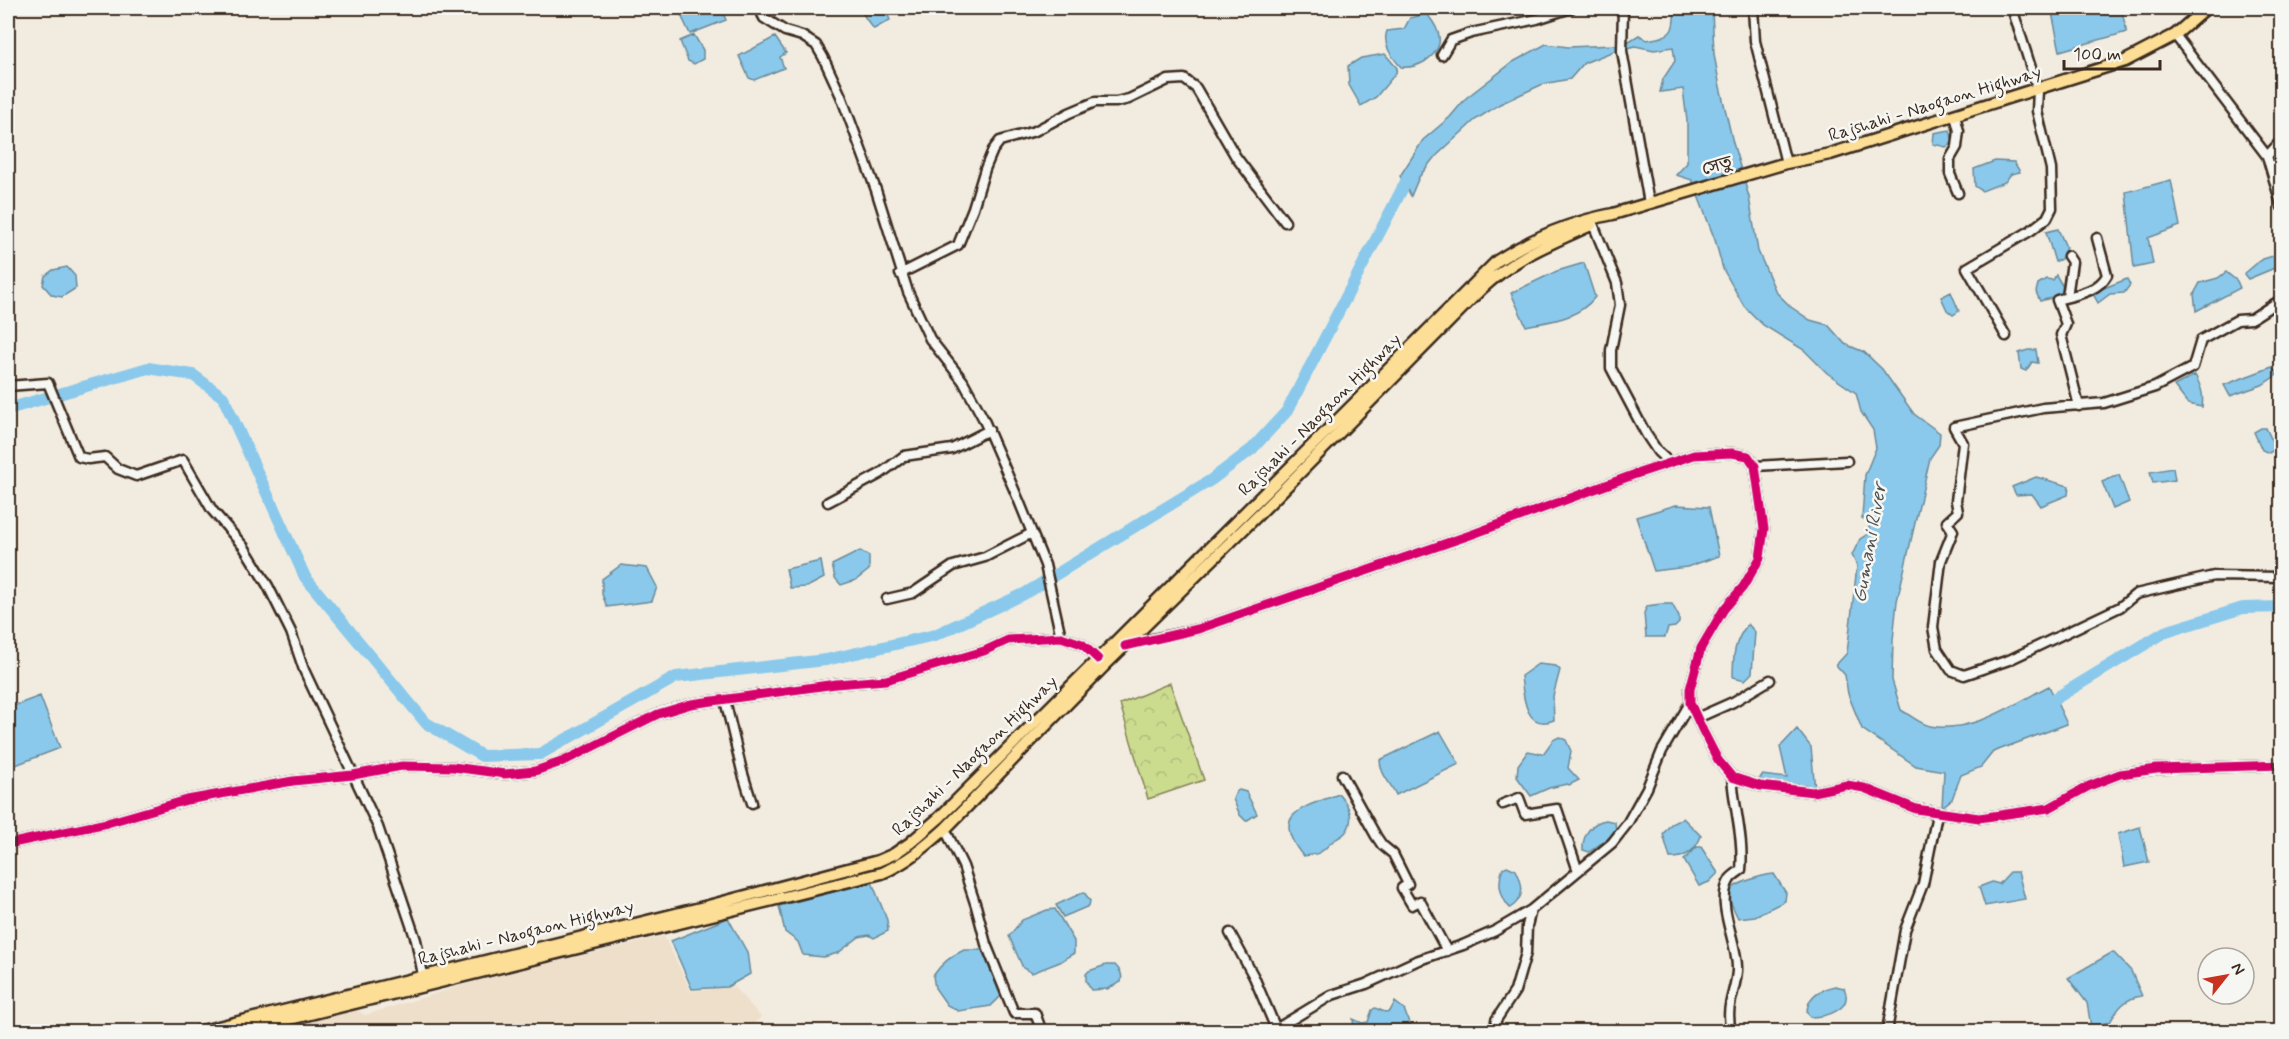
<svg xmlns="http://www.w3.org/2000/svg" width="2289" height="1039" font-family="Mynerve,'Noto Sans Bengali',sans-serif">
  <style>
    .built { fill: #eedfca }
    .park { fill: url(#park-crowns); stroke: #848356; stroke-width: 1.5 }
    .water { fill: #8ac9eb; stroke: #6a8999; stroke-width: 1.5 }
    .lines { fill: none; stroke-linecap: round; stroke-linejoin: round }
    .river { stroke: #8ac9eb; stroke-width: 12 }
    .minor-casing { stroke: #3b2a1e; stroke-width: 13 }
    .major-casing { stroke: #3b2a1e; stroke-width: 15 }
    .minor { stroke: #f6f6f2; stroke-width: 8 }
    .major { stroke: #fcde96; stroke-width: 10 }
    .cycleway-casing { stroke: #f6f6f2; stroke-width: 13 }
    .cycleway { stroke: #d6006c; stroke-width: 9 }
    .labels { text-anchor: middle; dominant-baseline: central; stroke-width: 5; stroke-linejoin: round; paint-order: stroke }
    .street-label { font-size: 18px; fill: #3b2a1e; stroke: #f6f6f2 }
    .water-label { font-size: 20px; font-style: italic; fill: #4f5251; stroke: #f6f6f2 }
  </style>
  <defs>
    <pattern id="park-crowns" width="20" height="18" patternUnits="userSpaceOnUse" patternTransform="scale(1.5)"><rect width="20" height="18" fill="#ccdc8f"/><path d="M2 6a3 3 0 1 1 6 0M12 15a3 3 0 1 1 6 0" fill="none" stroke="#b0bd7b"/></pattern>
  </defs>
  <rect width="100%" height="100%" fill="#f2ece0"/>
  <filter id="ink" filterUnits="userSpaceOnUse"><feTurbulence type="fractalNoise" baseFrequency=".0167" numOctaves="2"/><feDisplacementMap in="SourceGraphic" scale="12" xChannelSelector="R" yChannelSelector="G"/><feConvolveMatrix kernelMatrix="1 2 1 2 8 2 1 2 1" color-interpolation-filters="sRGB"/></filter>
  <g filter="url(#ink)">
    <path class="built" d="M 664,936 L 691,991 L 734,987 L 761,1017 L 745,1032 L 270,1031 L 357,1010 L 365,1015 L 480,980 Z"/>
    <path class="park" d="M 1170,683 L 1204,780 L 1148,799 L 1120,704 Z"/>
    <path class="water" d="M 689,8 L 721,8 L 726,20 L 690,34 L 680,13 Z
      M 860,8 L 885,8 L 890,20 L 874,29 L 866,19 Z
      M 1675,8 L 1712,8 L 1714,54 L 1719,82 L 1733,143 L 1749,197 L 1758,251 L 1776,292 L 1791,307 L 1810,320 L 1828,325 L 1845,344 L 1864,352 L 1882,369 L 1914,414 L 1940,433 L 1939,445 L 1930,458 L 1897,601 L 1893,640 L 1892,680 L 1901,710 C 1910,715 1920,724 1930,726 C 1972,734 2014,704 2049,686 L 2067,724 L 1993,752 L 1981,767 L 1961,775 L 1952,799 L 1942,807 L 1944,771 L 1916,766 L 1862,729 L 1848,694 L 1845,675 L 1836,665 L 1847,653 L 1857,566 L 1852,555 L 1860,539 L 1868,534 L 1870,522 L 1862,518 L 1865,475 L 1876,448 L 1873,430 L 1861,412 L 1856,393 L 1827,373 L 1804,350 L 1763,325 L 1744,306 L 1723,269 L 1715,240 L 1692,180 L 1676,175 L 1687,163 L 1687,121 L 1683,89 L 1660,92 L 1663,79 L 1675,61 L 1673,47 L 1654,50 L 1635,46 L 1614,51 L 1584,63 L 1570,79 L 1543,84 L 1500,104 L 1475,120 L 1433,159 L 1419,177 L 1411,196 L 1400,176 L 1423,140 L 1450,117 L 1466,98 L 1513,62 L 1546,44 L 1568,47 L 1614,45 L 1626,43 L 1639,35 L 1647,40 C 1674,35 1673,34 1675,8 Z
      M 2051,8 L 2121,8 L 2127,32 L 2060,51 Z
      M 1427,14 C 1442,32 1446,48 1424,62 C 1417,66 1410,68 1401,67 C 1392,57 1382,45 1387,31 L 1404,29 L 1410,18 Z
      M 694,35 L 703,50 L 703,59 L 694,64 L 688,61 L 680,41 Z
      M 775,37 L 786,53 L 780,57 L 784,68 L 754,80 L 749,78 L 739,56 Z
      M 1385,54 L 1397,68 L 1396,73 L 1376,97 L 1361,106 L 1349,85 L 1348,66 L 1361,58 Z
      M 1950,130 L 1953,142 L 1946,147 L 1933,144 L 1934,133 Z
      M 1995,161 L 2014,162 L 2020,172 L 2011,174 L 2005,182 L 1982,191 L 1975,186 L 1974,169 Z
      M 2171,180 L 2180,226 L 2148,238 L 2153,264 L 2134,268 L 2126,192 Z
      M 2058,229 L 2066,247 L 2061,259 L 2055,262 L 2046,232 Z
      M 2281,254 L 2281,265 L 2277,267 L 2248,279 L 2244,274 L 2262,259 Z
      M 1584,263 L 1595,297 C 1578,319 1551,321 1526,326 L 1511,293 L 1557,271 Z
      M 67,267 L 75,276 L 76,288 L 62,297 L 52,295 L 43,285 L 45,276 L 53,270 Z
      M 2226,272 L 2237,281 L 2240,288 L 2196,311 L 2194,294 L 2200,283 L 2218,278 Z
      M 2056,275 L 2063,287 L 2062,295 L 2040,301 L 2036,292 L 2038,284 L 2046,279 L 2053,280 Z
      M 2127,279 L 2130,285 L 2124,293 L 2110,294 L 2098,303 L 2092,292 L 2098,292 L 2102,286 L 2104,288 Z
      M 1951,292 L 1959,311 L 1953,315 L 1947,310 L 1941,297 Z
      M 2028,350 L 2036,350 L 2038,363 L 2032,362 L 2026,371 L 2021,369 L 2019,353 Z
      M 2272,367 L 2277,375 L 2262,385 L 2230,396 L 2224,385 Z
      M 2195,375 C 2201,386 2204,395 2202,407 L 2188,404 L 2174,386 Z
      M 2261,428 L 2266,428 L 2276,449 L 2269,453 L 2262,450 L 2254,432 Z
      M 2173,468 L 2175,480 L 2153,483 L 2150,472 Z
      M 2119,475 L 2129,502 L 2113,509 L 2102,482 Z
      M 2036,477 L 2069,486 L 2068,495 L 2041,506 L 2032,494 L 2016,495 L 2012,487 Z
      M 1676,505 L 1709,507 L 1719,556 L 1687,567 L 1654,571 L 1636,517 Z
      M 860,551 L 869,556 L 869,570 L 856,580 L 841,585 L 835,578 L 832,565 Z
      M 821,561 L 824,578 L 807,587 L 790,588 L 786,569 Z
      M 621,565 L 647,568 L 657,587 L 652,601 L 607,607 L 602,594 L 602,579 Z
      M 1661,604 L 1672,604 L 1679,617 L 1679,623 L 1675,627 L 1668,628 L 1665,637 L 1646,637 L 1644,613 L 1647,606 Z
      M 1748,624 L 1755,632 L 1752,673 L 1745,680 L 1733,677 C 1733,655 1734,641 1748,624 Z
      M 1538,664 L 1556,666 L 1560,670 L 1553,696 L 1554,720 C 1525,732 1523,695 1521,676 Z
      M 40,696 L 60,748 L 8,768 L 8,708 Z
      M 1797,729 L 1811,747 L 1815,790 L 1759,780 L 1762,775 L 1787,778 L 1780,747 Z
      M 1440,731 L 1459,764 L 1396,795 C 1390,782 1380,774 1380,760 Z
      M 1559,737 L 1566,740 L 1571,751 L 1568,768 L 1579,780 L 1569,785 L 1567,784 L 1549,788 L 1531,796 L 1517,777 L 1518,765 L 1528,751 L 1543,754 L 1553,740 Z
      M 1239,790 L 1246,792 L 1257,814 L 1246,821 L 1240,815 L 1233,799 L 1236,792 Z
      M 1339,794 C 1349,805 1356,820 1345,833 C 1341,837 1337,838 1333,841 C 1320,853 1322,854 1303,856 C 1268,813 1305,807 1339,794 Z
      M 1683,818 L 1701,836 C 1696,850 1685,859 1670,858 L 1663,834 L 1671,824 Z
      M 1606,820 L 1615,822 L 1616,831 L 1614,834 L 1589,852 L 1583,850 C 1582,836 1591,822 1606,820 Z
      M 2140,827 L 2149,862 L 2124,867 L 2118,834 Z
      M 1697,847 L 1701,847 L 1718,873 L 1709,882 L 1699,886 L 1684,860 Z
      M 1507,866 L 1516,870 C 1524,886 1525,898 1510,908 C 1500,897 1497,882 1503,868 Z
      M 2010,872 L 2018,872 L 2025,899 L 1985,906 L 1979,887 L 1992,882 L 1999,884 Z
      M 1774,874 L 1786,893 L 1785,901 L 1755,916 L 1738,918 L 1727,895 C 1730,884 1762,875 1774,874 Z
      M 872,882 L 887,920 L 888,931 L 874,938 L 869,935 L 859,937 L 838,953 L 824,957 L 803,955 L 798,942 L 785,932 L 779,906 Z
      M 1084,892 L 1090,901 L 1089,906 L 1063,917 L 1056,905 Z
      M 1055,909 L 1074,941 L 1074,953 L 1060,962 L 1032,973 L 1023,968 L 1009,936 L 1022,920 L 1047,910 Z
      M 728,918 L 747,952 L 750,974 L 727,987 L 692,989 L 671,941 Z
      M 964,950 L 983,950 L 1002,995 L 991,1006 L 958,1011 L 947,1005 L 935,988 L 933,976 C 941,964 950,956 964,950 Z
      M 2113,952 L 2131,971 L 2142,996 C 2125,998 2118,1008 2110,1022 L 2091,1027 L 2087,1003 L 2068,978 Z
      M 1106,965 L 1115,965 C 1120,970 1123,974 1121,982 L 1107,989 L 1091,990 L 1086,981 L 1086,974 L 1089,971 Z
      M 1835,986 L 1844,988 C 1854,1009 1827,1017 1811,1017 L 1807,1013 C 1807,996 1820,989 1835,986 Z
      M 1395,1002 L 1404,1009 L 1412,1031 L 1354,1031 L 1353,1019 L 1362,1023 L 1368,1022 L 1372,1010 L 1375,1008 L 1385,1012 L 1390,1011 Z"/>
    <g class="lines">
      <path class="river" d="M 8,409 L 148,368 L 193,375 L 223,397 L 305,577 L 426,723 L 482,756 L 540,754 L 676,677 L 826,660 L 935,635 L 1024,594 L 1211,480 L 1252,449 L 1287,411 L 1412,170
        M 2043,706 L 2165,632 L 2243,608 L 2282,607"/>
      <g class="minor-casing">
        <path id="minor" d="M 759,8 L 764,18 L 785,31 L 802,36 L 816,45 L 823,57 L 841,96 L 876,190 L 908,292 L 930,339 L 963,381 L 983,418 L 1019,501 L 1045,565 L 1061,637
          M 1623,8 L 1622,51 L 1649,203
          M 1753,8 L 1755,41 L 1786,163
          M 2175,35 L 2267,156 L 2282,207
          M 1442,55 L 1451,40 L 1471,33 L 1537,19 L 1571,8
          M 1955,115 L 1959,131 L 1957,147 L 1950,159 L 1950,174 L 1958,193
          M 2267,156 L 2282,140
          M 1591,219 L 1617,283 L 1620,305 L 1611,350 L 1611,368 L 1646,434 L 1658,452 L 1670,463
          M 900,274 L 958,245 L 973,208 L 985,169 L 993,150 L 1000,141 L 1035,131 L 1069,113 L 1095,102 L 1116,102 L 1129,99 L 1168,80 L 1184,79 L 1196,88 L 1236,157 L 1285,222
          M 2067,297 L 2072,262 L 2068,256
          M 2282,299 L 2251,319 L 2237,320 L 2201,340 L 2193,367 L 2155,387 L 2104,403 L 2043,408 L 1954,427 L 1963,443 L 1956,501 L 1958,512 L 1947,522 L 1953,531 L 1941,561 L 1933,627 L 1937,649 L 1951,670 L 1964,675 L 2009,660 L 2120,607 L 2136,594 L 2214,576 L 2282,577
          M 2006,336 L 1967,268 L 2030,231 L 2047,218 L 2052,208 L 2051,169 L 2037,111 L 2038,90 L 2012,8
          M 8,386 L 48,383 L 79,457 L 88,459 L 105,457 L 118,469 L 136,476 L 183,460 L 212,510 L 244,547 L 268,586 L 291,632 L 304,670 L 378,827 L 416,940 L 423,975
          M 2079,406 L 2061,335 L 2066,324 L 2057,300 C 2075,295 2098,292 2107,275 L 2097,238
          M 1755,466 L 1847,461
          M 828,502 L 880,474 L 904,456 L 952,449 L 989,430
          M 887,599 L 913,593 L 953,566 L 985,557 L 1032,533
          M 1125,645 L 1198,629 L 1473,534 L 1633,475 L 1694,455 L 1732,453 L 1748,456 L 1755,466 L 1764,529 L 1760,558 L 1743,587 L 1724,609 L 1701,648 L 1690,689 L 1690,703 L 1703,731 L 1718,760 L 1732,777 L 1760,786 L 1813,792 L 1847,785 L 1864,788 L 1916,809 L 1979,818 L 2049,808 L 2089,786 L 2120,774 L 2157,769 L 2282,765
          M 725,700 L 742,771 L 752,803
          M 1697,718 L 1733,702 L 1770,680
          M 1342,775 L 1376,836 L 1382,845 L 1393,854 L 1408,884 L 1402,888 L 1412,905 L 1420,901 L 1447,951
          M 1503,804 L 1519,798 L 1525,814 L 1557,809 L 1578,871
          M 945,829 L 963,866 L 976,906 L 986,944 L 1014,1013 L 1035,1013 L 1042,1032
          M 8,844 L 107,823 L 187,800 L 293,781 L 353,775 L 402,766 L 453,767 L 505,774 L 535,771 L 564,761 L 658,714 L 691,704 L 836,684 L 886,680 L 984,651 L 1008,640 L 1061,637 L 1082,644 L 1098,659
          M 1230,933 L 1254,977 L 1276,1029
          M 1271,1032 L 1332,995 L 1366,984 L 1416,961 L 1463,945 L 1495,931 L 1531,910
          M 1496,1032 L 1496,1020 L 1515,991 L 1526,953 L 1527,926 L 1531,910 L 1612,843 L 1627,824 L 1647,788 L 1662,751 L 1690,703
          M 1731,1032 C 1725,1004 1735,995 1737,971 C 1739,943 1714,904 1730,879 C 1733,875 1737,873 1741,870 C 1744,838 1734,808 1732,777
          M 1890,1032 L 1888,1025 L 1905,930 L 1923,884 L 1937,814"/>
      </g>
      <g class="major-casing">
        <path id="major" d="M 198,1032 L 708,906 L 878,861 L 894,854 L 910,843 L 939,818 L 1497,261 C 1532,238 1572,222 1613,214 L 1786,163 L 1830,154 L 2125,61 L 2175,35 L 2206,8
          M 237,1032 L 882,873 C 907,862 925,847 945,829 L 1104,666 L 1263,510 L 1481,289 C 1517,256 1547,245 1591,225"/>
      </g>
      <use href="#minor" class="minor"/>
      <use href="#major" class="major"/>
      <g class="cycleway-casing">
        <path id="cycleway" d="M 1125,646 L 1198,629 L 1473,534 L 1633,475 L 1694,455 L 1732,453 L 1748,456 L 1755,466 L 1764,529 L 1760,558 L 1743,587 L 1724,609 L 1701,648 L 1690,689 L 1690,703 L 1703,731 L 1718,760 L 1732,777 L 1760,786 L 1813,792 L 1847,785 L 1864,788 L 1916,809 L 1979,818 L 2049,808 L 2089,786 L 2120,774 L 2157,769 L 2282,765
          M 8,844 L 107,823 L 187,800 L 293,781 L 353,775 L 402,766 L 453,767 L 505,774 L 535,771 L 564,761 L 658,714 L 691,704 L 836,684 L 886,680 L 984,651 L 1008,640 L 1061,637 L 1082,644 L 1098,659"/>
      </g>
      <use href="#cycleway" class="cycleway"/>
    </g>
  </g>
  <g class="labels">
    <g class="street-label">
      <text transform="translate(1935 104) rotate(-17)">Rajshahi - Naogaon Highway</text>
      <text transform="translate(1717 166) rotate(-16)">সেতু</text>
      <text transform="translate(1320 415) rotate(-45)">Rajshahi - Naogaon Highway</text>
      <text transform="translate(975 756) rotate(-44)">Rajshahi - Naogaon Highway</text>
      <text transform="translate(526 933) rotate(-14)">Rajshahi - Naogaon Highway</text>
    </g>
    <g class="water-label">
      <text transform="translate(1870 543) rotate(-80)">Gumani River</text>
    </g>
  </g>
  <rect width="2289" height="1039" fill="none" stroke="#f6f6f2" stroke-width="30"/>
  <rect x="15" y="15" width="2259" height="1009" fill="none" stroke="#3b2a1e" stroke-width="2" filter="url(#ink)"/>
  <g transform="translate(2226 976) rotate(59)"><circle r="28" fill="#f6f6f2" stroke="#aba49d" stroke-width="1.5"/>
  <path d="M0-4.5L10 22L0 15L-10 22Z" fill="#c8321e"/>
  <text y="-9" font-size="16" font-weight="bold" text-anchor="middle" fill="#3b2a1e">N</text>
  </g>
  <path d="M2064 60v9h96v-9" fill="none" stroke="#3b2a1e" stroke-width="3"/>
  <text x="2073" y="60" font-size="18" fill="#3b2a1e" stroke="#f6f6f2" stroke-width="4.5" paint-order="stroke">100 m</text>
</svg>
